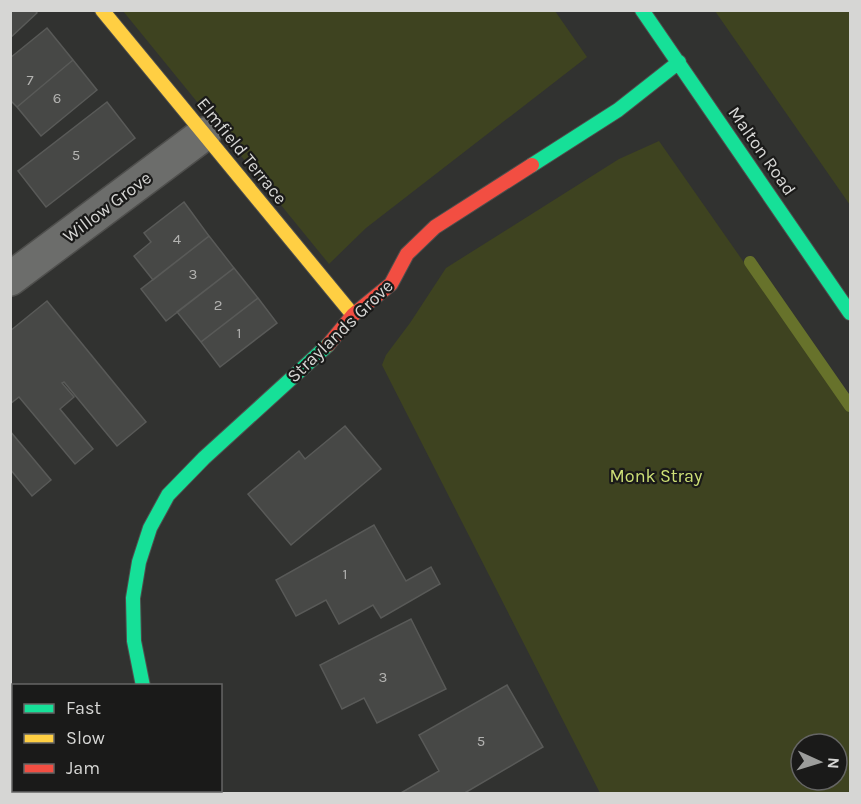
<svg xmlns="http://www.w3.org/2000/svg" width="861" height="804" font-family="Karla,sans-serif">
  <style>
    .green { fill: #3e4320; fill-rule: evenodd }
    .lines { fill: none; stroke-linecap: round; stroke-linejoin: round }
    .stream { stroke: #67722b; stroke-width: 12 }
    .building { fill: #474846; stroke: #595a58; stroke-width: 1.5 }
    .street-casing { stroke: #4f4f4d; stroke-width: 36 }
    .fast-casing { stroke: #4f4f4d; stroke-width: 16 }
    .slow-casing { stroke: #4f4f4d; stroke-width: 16 }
    .jam-casing { stroke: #4f4f4d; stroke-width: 16 }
    .street { stroke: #6c6d6b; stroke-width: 33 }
    .fast { stroke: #16e098; stroke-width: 14 }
    .slow { stroke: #ffcf43; stroke-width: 14 }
    .jam { stroke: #f24e42; stroke-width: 14 }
    .labels { text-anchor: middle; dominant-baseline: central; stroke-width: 4.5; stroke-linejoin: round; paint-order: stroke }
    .number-label { font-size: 15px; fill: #b2b2b0 }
    .street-label { font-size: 18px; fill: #d6d6d4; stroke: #1a1a19 }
    .park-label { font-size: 18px; fill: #cddf76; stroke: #1a1a19 }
  </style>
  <rect width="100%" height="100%" fill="#313230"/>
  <path class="green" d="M 123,11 L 555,11 L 587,57 L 366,228 L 329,264 Z
    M 715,11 L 850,11 L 850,205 Z
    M 659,141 L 850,414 L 850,793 L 600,793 L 382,365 L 386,355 L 410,323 L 446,268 L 619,159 ZM 801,744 L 837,744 L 837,780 L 801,780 Z"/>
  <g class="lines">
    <path class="stream" d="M 750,262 L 850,406"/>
  </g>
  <path class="building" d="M 10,10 L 35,10 L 37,13 L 10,38 Z
    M 47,28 L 73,60 L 17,107 L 10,100 L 10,58 Z
    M 73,60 L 97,90 L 41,136 L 17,107 Z
    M 107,102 L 135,138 L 46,207 L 18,171 Z
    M 184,202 L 209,236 L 153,280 L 134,256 L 151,242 L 144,233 Z
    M 209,236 L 234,268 L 166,321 L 141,289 Z
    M 234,268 L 258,298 L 201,342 L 177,312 Z
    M 258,298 L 277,323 L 220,367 L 201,342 Z
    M 47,301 L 146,422 L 117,446 L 64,382 L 62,383 L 74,397 L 60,409 L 93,449 L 75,464 L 19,397 L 10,404 L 10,331 Z
    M 345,426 L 381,469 L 291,545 L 248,494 L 299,451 L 305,459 Z
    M 10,431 L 51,480 L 32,496 L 10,469 Z
    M 374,525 L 406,581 L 431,567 L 440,584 L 381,618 L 373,605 L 339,624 L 326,600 L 296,616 L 276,580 Z
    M 411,619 L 446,689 L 377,723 L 364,698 L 342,709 L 320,665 Z
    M 507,685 L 543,747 L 463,794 L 399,794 L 439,771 L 419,735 Z
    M 10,686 L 14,693 L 14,768 L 10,769 Z"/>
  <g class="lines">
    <g class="street-casing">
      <path id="street" d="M 10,279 L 204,134
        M 194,790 L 196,794
        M 147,794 L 152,790"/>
    </g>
    <g class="fast-casing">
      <path id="fast" d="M 642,10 L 850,313
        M 532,165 L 618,110 L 679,62
        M 143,686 L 134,641 L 133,598 L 139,562 L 150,528 L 168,495 L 204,458 L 328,345"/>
    </g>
    <g class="slow-casing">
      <path id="slow" d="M 102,10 L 353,315"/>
    </g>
    <g class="jam-casing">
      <path id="jam" d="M 328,345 L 353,315 L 391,284 L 407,254 L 435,227 L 532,165"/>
    </g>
    <use href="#street" class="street"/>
    <use href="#fast" class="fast"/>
    <use href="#slow" class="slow"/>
    <use href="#jam" class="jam"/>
  </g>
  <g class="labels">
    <g class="number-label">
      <text x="30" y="80">7</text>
      <text x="57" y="98">6</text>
      <text x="76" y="155">5</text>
      <text x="177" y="239">4</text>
      <text x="193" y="274">3</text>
      <text x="218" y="305">2</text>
      <text x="239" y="333">1</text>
      <text x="345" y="574">1</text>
      <text x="383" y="677">3</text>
      <text x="481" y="741">5</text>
    </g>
    <g class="street-label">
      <text transform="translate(242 151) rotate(51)">Elmfield Terrace</text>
      <text transform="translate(762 151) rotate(55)">Malton Road</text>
      <text transform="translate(107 207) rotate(-37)">Willow Grove</text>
      <text transform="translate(340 331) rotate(-44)">Straylands Grove</text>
    </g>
    <g class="park-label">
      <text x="656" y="476">Monk Stray</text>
    </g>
  </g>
  <rect width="861" height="804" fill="none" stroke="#d6d6d4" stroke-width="24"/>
  <rect x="12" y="684" width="210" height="108" fill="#1a1a19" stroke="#656564" stroke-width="1.5"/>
  <rect x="24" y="704" width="30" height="9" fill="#16e098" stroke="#656564" stroke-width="1.5"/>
  <text x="66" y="714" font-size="18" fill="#d6d6d4">Fast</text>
  <rect x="24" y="734" width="30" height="9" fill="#ffcf43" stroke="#656564" stroke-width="1.5"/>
  <text x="66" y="744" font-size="18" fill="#d6d6d4">Slow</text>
  <rect x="24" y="764" width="30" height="9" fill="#f24e42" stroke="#656564" stroke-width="1.5"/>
  <text x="66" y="774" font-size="18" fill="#d6d6d4">Jam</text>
  <g transform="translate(819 762) rotate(94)"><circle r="28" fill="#1a1a19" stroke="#656564" stroke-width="1.5"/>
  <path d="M0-4.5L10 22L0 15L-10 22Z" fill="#9c9d9b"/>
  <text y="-9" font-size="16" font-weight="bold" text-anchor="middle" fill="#d6d6d4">N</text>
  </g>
</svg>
